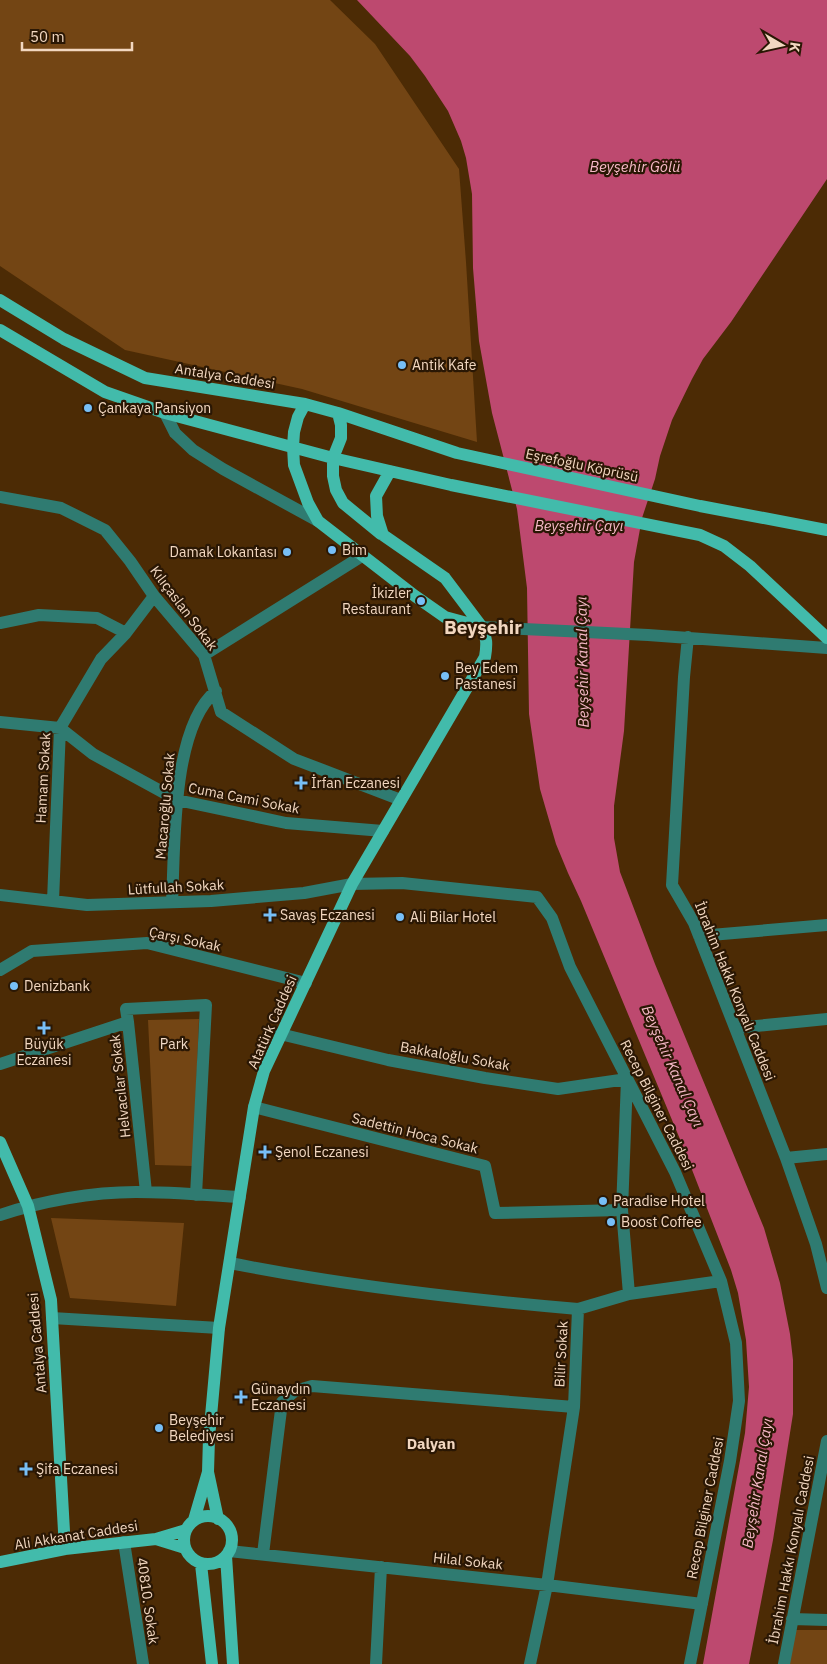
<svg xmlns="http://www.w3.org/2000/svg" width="827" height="1664" font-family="'IBM Plex Sans',sans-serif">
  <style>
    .green { fill: #734514 }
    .water { fill: #bd496f }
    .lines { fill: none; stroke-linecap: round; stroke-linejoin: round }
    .minor { stroke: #2f7b71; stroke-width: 12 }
    .major { stroke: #42bbab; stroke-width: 12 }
    .poi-dot { fill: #77bff7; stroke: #2a1704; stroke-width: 2 }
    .labels { text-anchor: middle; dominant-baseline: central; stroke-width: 4.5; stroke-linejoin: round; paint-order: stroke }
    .poi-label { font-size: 14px; fill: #f2d7c0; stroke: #2a1704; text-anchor: start }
    .street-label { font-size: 14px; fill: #f2d7c0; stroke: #2a1704 }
    .park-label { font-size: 14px; fill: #f2dbc8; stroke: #2a1704 }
    .water-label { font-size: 15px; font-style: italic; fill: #f6b9c7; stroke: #2a1704 }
    .neighbourhood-label { font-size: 15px; font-weight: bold; fill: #f2d7c0; stroke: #2a1704 }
    .district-label { font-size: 19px; font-weight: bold; fill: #f2d7c0; stroke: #2a1704 }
  </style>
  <rect width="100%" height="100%" fill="#4c2b05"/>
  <path class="green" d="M 0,0 L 330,0 L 375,44 L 459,169 L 466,262 L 477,442 L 302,389 L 125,350 L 0,266 Z
    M 199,1019 L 193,1166 L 155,1165 L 148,1020 Z
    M 51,1218 L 184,1223 L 176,1306 L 70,1298 Z
    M 795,1630 L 827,1630 L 827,1664 L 789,1664 Z"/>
  <path class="water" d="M 357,0 L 827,0 L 827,179 L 731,322 L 703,359 L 692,379 L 672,420 L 660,456 L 655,479 L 642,518 L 634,562 L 624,731 L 614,806 L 614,838 L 620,872 L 655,964 L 764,1228 L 780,1283 L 790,1334 L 793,1360 L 793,1414 L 773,1540 L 749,1664 L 703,1664 L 745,1433 L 749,1387 L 746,1340 L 738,1293 L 731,1270 L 682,1144 L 581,901 L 568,873 L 556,844 L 540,789 L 529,714 L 527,588 L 517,509 L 492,413 L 479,341 L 473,268 L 472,194 L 466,158 L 461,141 L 448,111 L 425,76 L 410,56 Z"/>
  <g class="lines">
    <path class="minor" d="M 165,413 L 175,433 L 193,450 L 223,469 L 318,521
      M 0,497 L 61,508 L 105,530 L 130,561 L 154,596 L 204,655 L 221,712 L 294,759 L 401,800
      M 0,623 L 39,615 L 97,618 L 126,633
      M 482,627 L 648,635 L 827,648
      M 688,637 L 684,677 L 672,885 L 694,923 L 786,1158 L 816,1244 L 827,1288
      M 204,655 L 362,556
      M 0,722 L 60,728 L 93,754 L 177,800 L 286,823 L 383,831
      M 0,895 L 87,905 L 211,901 L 304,893 L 352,884 L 402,883 L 537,897 L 552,918 L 570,967 L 675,1172 L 721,1281 L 736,1343 L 739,1401 L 730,1461 L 690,1664
      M 53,901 L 60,728 L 101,659 L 126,633 L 154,596
      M 172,902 C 175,846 171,728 216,691
      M 699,936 L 827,925
      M 0,970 L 32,951 L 147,943 L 306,983
      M 128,1022 L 126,1009 L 206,1005 L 196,1195
      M 735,1028 L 827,1019
      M 280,1034 L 388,1060 L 485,1078 L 558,1089 L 627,1079 L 622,1210 L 629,1294 L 578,1309 L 574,1407 L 547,1585 L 530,1664
      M 0,1064 L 128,1022 L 146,1192
      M 254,1107 L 485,1166 L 495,1213 L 622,1210
      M 786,1158 L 827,1154
      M 0,1215 C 42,1201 92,1192 136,1192 C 171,1192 206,1195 240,1197
      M 230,1263 C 345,1286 461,1299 578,1309
      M 629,1294 L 721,1281
      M 52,1318 L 219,1328
      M 124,1542 L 143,1664
      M 229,1551 L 547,1585 L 702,1604
      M 263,1554 L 282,1402 L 295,1391 L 312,1386 L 574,1407
      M 792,1619 L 827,1620
      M 376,1664 L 381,1567
      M 784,1664 L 827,1441"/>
    <path class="major" d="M 0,300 L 64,339 L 145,378 L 305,404 L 338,413 L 457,453 L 700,506 L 827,530
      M 0,330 L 105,392 L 165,413 L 333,458 L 451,485 L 700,535 L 724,546 L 750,566 L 827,638
      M 305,404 L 298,417 L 294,432 L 293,447 L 294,465 L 308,503 L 318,521 L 415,596 L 445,617 L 482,627
      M 338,413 L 341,425 L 341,438 L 333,458 L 333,476 L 336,490 L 343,503 L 381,534
      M 0,1142 L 28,1206 L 51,1300 L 65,1549
      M 208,1472 L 209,1438 L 219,1328 L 254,1107 L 264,1071 L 352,884 L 485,657 C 487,645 487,637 482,627 L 445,578 L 383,535 L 377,516 L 376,496 L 390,471
      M184 1540a24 24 0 1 1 48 0a24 24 0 1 1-48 0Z
      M 194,1520 L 208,1472 L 218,1519
      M 185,1548 L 156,1539 L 186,1530
      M 226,1556 L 233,1664
      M 0,1562 L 65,1549 L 156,1539
      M 201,1564 L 212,1664"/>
  </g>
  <g class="poi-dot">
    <circle cx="402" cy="365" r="5"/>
    <circle cx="88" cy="408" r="5"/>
    <circle cx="332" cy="550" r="5"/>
    <circle cx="287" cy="552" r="5"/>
    <circle cx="421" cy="601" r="5"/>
    <circle cx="445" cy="676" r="5"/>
    <path d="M298.5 775.5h5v5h5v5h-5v5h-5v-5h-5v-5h5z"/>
    <path d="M267.5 907.5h5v5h5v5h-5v5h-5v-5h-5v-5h5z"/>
    <circle cx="400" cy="917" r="5"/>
    <circle cx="14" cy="986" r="5"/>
    <path d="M41.5 1020.5h5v5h5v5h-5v5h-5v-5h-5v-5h5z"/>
    <path d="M262.5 1144.5h5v5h5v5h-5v5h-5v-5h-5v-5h5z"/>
    <circle cx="603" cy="1201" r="5"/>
    <circle cx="611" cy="1222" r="5"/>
    <path d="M238.5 1389.5h5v5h5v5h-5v5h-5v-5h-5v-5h5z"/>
    <circle cx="159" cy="1428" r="5"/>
    <path d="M23.5 1461.5h5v5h5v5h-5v5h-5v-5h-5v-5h5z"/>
  </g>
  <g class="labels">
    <g class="poi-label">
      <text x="412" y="365">Antik Kafe</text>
      <text x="98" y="408">Çankaya Pansiyon</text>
      <text x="342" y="550">Bim</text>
      <text x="277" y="552" text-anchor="end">Damak Lokantası</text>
      <text x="411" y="593" text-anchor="end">İkizler<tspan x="411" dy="16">Restaurant</tspan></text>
      <text x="455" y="668">Bey Edem<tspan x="455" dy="16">Pastanesi</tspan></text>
      <text x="311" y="783">İrfan Eczanesi</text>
      <text x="280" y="915">Savaş Eczanesi</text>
      <text x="410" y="917">Ali Bilar Hotel</text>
      <text x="24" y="986">Denizbank</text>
      <text x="44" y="1044" text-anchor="middle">Büyük<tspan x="44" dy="16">Eczanesi</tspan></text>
      <text x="275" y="1152">Şenol Eczanesi</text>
      <text x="613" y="1201">Paradise Hotel</text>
      <text x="621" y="1222">Boost Coffee</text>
      <text x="251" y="1389">Günaydın<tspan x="251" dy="16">Eczanesi</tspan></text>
      <text x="169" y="1420">Beyşehir<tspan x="169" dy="16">Belediyesi</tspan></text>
      <text x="36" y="1469">Şifa Eczanesi</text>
    </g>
    <g class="street-label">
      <text transform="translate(225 376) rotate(9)">Antalya Caddesi</text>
      <text transform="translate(582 465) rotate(12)">Eşrefoğlu Köprüsü</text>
      <text transform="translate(184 608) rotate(53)">Kılıçaslan Sokak</text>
      <text transform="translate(43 778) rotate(-87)">Hamam Sokak</text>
      <text transform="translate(244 798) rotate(11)">Cuma Cami Sokak</text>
      <text transform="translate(165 806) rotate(-85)">Macaroğlu Sokak</text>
      <text transform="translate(176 887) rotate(-3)">Lütfullah Sokak</text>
      <text transform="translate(185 939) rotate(12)">Çarşı Sokak</text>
      <text transform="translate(735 991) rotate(68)">İbrahim Hakkı Konyalı Caddesi</text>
      <text transform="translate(272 1022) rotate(-66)">Atatürk Caddesi</text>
      <text transform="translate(455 1056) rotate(10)">Bakkaloğlu Sokak</text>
      <text transform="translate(120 1086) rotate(-96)">Helvacılar Sokak</text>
      <text transform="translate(657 1105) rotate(63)">Recep Bilginer Caddesi</text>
      <text transform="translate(415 1133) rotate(14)">Sadettin Hoca Sokak</text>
      <text transform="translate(37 1343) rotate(-95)">Antalya Caddesi</text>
      <text transform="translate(561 1354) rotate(-87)">Bilir Sokak</text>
      <text transform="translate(705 1508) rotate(-79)">Recep Bilginer Caddesi</text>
      <text transform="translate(76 1535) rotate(-9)">Ali Akkanat Caddesi</text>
      <text transform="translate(791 1550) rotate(-79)">İbrahim Hakkı Konyalı Caddesi</text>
      <text transform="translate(468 1561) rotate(6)">Hilal Sokak</text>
      <text transform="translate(148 1601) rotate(82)">40810. Sokak</text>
    </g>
    <g class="park-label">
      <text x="174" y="1044">Park</text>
    </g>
    <g class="water-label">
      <text x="635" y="166">Beyşehir Gölü</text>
      <text x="579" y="525">Beyşehir Çayı</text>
      <text transform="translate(582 662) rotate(-91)">Beyşehir Kanal Çayı</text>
      <text transform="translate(673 1066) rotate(66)">Beyşehir Kanal Çayı</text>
      <text transform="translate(757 1483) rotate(-81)">Beyşehir Kanal Çayı</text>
    </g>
    <g class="neighbourhood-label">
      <text x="431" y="1443">Dalyan</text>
    </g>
    <g class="district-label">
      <text x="483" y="627">Beyşehir</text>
    </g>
  </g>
  <g transform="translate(782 45) rotate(99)" stroke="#2a1704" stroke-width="4" paint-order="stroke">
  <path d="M0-4L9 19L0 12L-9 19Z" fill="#f2d7c0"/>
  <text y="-8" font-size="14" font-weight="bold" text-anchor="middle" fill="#f2d7c0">K</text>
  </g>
  <path d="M22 42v8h110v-8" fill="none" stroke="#f2d7c0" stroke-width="2.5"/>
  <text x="30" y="42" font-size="15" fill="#f2d7c0" stroke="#2a1704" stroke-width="4" paint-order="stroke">50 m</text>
</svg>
